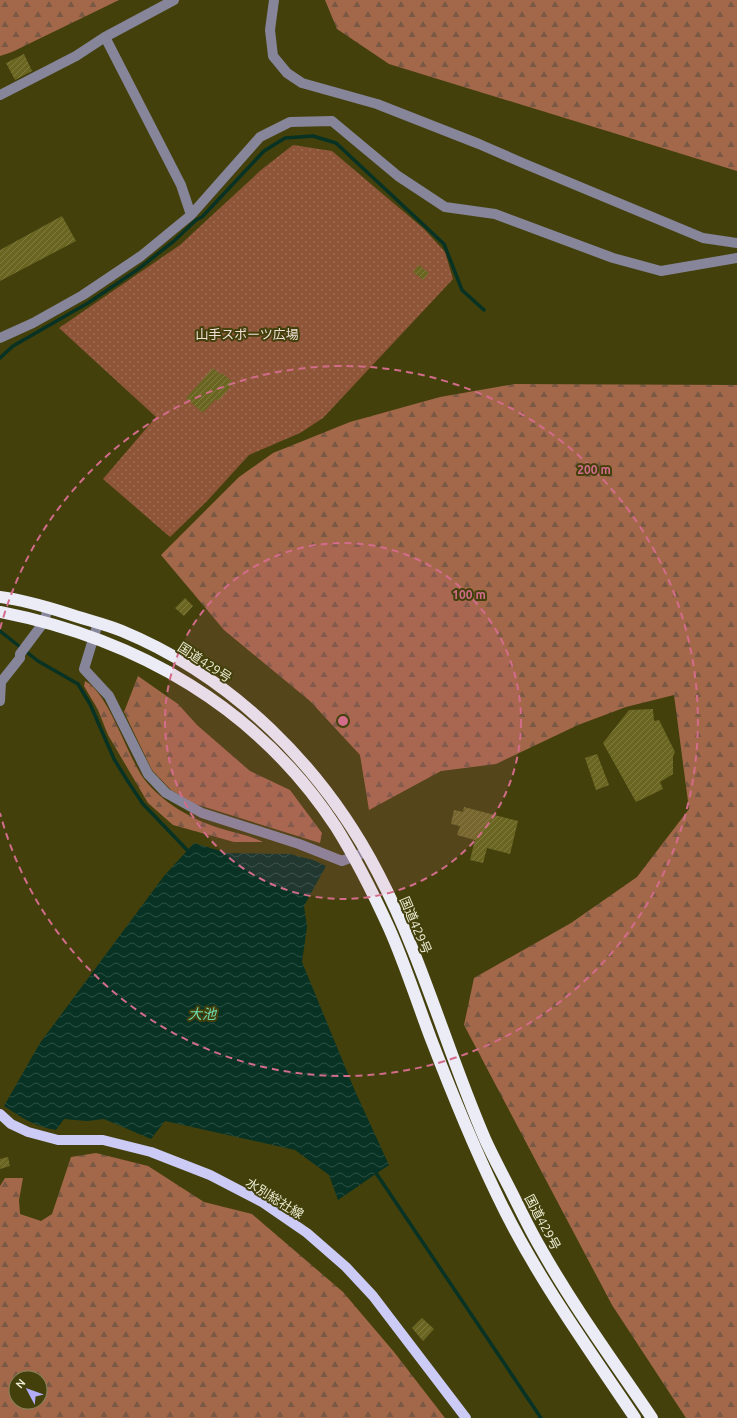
<svg xmlns="http://www.w3.org/2000/svg" width="737" height="1418" font-family="Ubuntu,'Noto Sans JP',sans-serif">
  <style>
    .forest { fill: url(#forest-firs); fill-rule: evenodd }
    .park { fill: url(#park-dots) }
    .water { fill: url(#water-waves) }
    .lines { fill: none; stroke-linecap: round; stroke-linejoin: round }
    .stream { stroke: #073224; stroke-width: 3.5 }
    .building { fill: url(#building-hatch) }
    .minor { stroke: #86859a; stroke-width: 10 }
    .major { stroke: #cccbf6; stroke-width: 10 }
    .highway { stroke: #ececf6; stroke-width: 12 }
    .ring { fill: none; stroke: #d26c8a; stroke-width: 2; stroke-dasharray: 7 5 }
    .labels { text-anchor: middle; dominant-baseline: central; stroke-width: 4; stroke-linejoin: round; paint-order: stroke }
    .park-label { font-size: 13px; fill: #f1dfd6; stroke: #43400c }
    .street-label { font-size: 13px; fill: #ebebd1; stroke: #43400c }
    .water-label { font-size: 14px; font-style: italic; fill: #6cdab0; stroke: #43400c }
    .centre { fill: #d26c8a; stroke: #43400c; stroke-width: 2 }
    .ring-label { font-size: 12px; text-anchor: middle; font-weight: bold; fill: #d26c8a; stroke: #43400c; stroke-width: 4; stroke-linejoin: round; paint-order: stroke }
  </style>
  <defs>
    <pattern id="forest-firs" width="22" height="20" patternUnits="userSpaceOnUse"><rect width="22" height="20" fill="#a36749"/><path d="M5 1l3.5 6h-7zM16 11l3.5 6h-7z" fill="#795844"/></pattern>
    <pattern id="park-dots" width="8" height="8" patternUnits="userSpaceOnUse"><rect width="8" height="8" fill="#8f5539"/><path d="M2 2h.1M6 6h.1" fill="none" stroke="#9f6e55" stroke-width="1.8" stroke-linecap="round"/></pattern>
    <pattern id="water-waves" width="16" height="10" patternUnits="userSpaceOnUse"><rect width="16" height="10" fill="#073224"/><path d="M0 5q4-4 8 0t8 0" fill="none" stroke="#2b5043"/></pattern>
    <pattern id="building-hatch" width="6" height="6" patternUnits="userSpaceOnUse"><rect width="6" height="6" fill="#6a6622"/><path d="M-1 1l2-2M0 6l6-6M5 7l2-2" fill="none" stroke="#7f7c41"/></pattern>
  </defs>
  <rect width="100%" height="100%" fill="#43400c"/>
  <path class="forest" d="M 0,0 L 119,0 L 12,52 L 0,56 Z
    M 325,0 L 737,0 L 737,171 L 389,64 L 337,29 Z
    M 515,384 L 737,385 L 737,1418 L 686,1418 L 612,1305 L 464,1025 L 474,978 L 571,923 L 637,877 L 689,809 L 674,695 L 626,707 L 578,725 L 496,764 L 441,771 L 369,810 L 360,755 L 310,701 L 224,630 L 161,555 L 239,477 L 273,453 L 350,422 L 440,397 Z
    M 138,676 L 178,704 L 197,725 L 250,771 L 290,790 L 322,833 L 320,843 L 195,804 L 171,790 L 152,770 L 124,712 Z
    M 85,681 C 109,693 127,756 144,779 C 163,803 191,819 219,828 C 234,833 249,835 263,842 L 234,842 L 173,825 L 148,803 L 108,735 L 98,710 L 84,686 Z
    M 96,1153 L 148,1166 L 204,1202 L 252,1214 L 343,1292 L 394,1352 L 445,1418 L 0,1418 L 0,1186 L 5,1178 L 23,1178 L 19,1200 L 20,1214 L 41,1221 L 52,1214 L 71,1157 ZM 16,1378 L 40,1378 L 40,1402 L 16,1402 Z"/>
  <path class="park" d="M 293,145 L 332,151 L 424,229 L 445,252 L 453,279 L 323,418 L 300,433 L 249,455 L 207,501 L 170,537 L 103,479 L 156,417 L 59,328 L 180,245 L 261,170 Z"/>
  <path class="water" d="M 194,843 L 227,853 L 290,854 L 313,860 L 326,866 L 304,906 L 307,927 L 302,962 L 355,1091 L 389,1165 L 338,1200 L 329,1175 L 295,1150 L 165,1121 L 151,1139 L 104,1119 L 87,1121 L 64,1119 L 56,1130 C 35,1127 21,1117 4,1106 L 40,1043 L 164,876 Z"/>
  <g class="lines">
    <path class="stream" d="M 0,358 L 13,346 L 88,303 L 137,270 L 174,241 L 196,220 L 202,217 L 264,151 L 285,138 L 313,136 L 336,143 L 444,244 L 462,290 L 484,310
      M 0,631 L 38,661 L 78,684 L 90,704 L 114,759 L 127,780 L 143,804 L 190,853
      M 374,1170 L 541,1418"/>
  </g>
  <path class="building" d="M 24,54 L 32,71 L 15,80 L 6,63 Z
    M 62,216 L 76,241 L 0,281 L 0,250 Z
    M 419,265 L 429,273 L 423,280 L 413,272 Z
    M 213,368 L 221,375 L 222,373 L 234,383 L 218,401 L 216,399 L 203,413 L 186,398 Z
    M 185,598 L 193,606 L 184,616 L 175,608 Z
    M 653,709 L 654,721 L 659,720 L 675,752 L 673,756 L 673,774 L 660,782 L 663,789 L 636,802 L 603,743 L 629,710 Z
    M 597,754 L 609,785 L 596,790 L 585,758 Z
    M 464,807 L 518,821 L 510,854 L 487,848 L 483,863 L 470,860 L 475,840 L 457,835 L 460,826 L 451,824 L 454,810 L 463,812 Z
    M 8,1157 L 10,1166 L 0,1169 L 0,1159 Z
    M 422,1318 L 434,1329 L 423,1341 L 412,1328 Z"/>
  <g class="lines">
    <path class="minor" d="M 274,0 L 270,30 L 273,56 L 287,73 L 302,83 L 377,104 L 479,144 L 525,164 L 703,238 L 737,243
      M 105,37 L 181,185 L 191,215
      M 0,95 L 76,56 L 105,37 L 174,0
      M 0,338 L 33,323 L 83,295 L 141,256 L 191,215 L 260,137 L 290,122 L 332,121 L 398,176 L 445,207 L 495,214 L 613,258 L 661,271 L 737,258
      M 98,623 L 84,669 L 109,696 L 148,774 L 166,793 L 202,813 L 299,844 L 342,861 L 366,852
      M 0,701 L 1,682 L 20,658 L 20,654 L 44,622 L 48,608"/>
    <path class="major" d="M 0,1114 L 11,1124 L 28,1132 L 58,1140 L 103,1140 L 151,1152 L 210,1175 L 262,1202 L 307,1233 L 346,1267 L 373,1296 L 466,1418"/>
    <path class="highway" d="M 0,597 C 24,600 47,607 69,614 C 87,620 105,624 122,631 C 233,677 323,767 378,873 C 422,957 447,1051 485,1139 C 493,1157 503,1175 512,1193 C 521,1211 530,1230 540,1247 C 573,1306 614,1362 652,1418
      M 0,612 C 138,639 258,708 336,827 C 356,859 373,893 389,928 C 405,964 417,1002 431,1039 C 451,1091 472,1143 496,1193 C 533,1272 586,1345 635,1418"/>
  </g>
  <circle cx="343" cy="721" r="178" fill="#d26c8a" fill-opacity=".12"/>
  <g class="ring">
    <circle cx="343" cy="721" r="178"/>
    <path d="M0 629A355 355 0 1 1 0 813"/>
  </g>
  <g class="labels">
    <g class="park-label">
      <text x="247" y="334">山手スポーツ広場</text>
    </g>
    <g class="street-label">
      <text transform="translate(205 662) rotate(33)">国道429号</text>
      <text transform="translate(416 925) rotate(67)">国道429号</text>
      <text transform="translate(275 1198) rotate(32)">水別総社線</text>
      <text transform="translate(543 1222) rotate(62)">国道429号</text>
    </g>
    <g class="water-label">
      <text x="202" y="1014">大池</text>
    </g>
  </g>
  <circle cx="343" cy="721" r="6" class="centre"/>
  <g class="ring-label">
    <text x="594" y="474">200 m</text>
    <text x="469" y="599">100 m</text>
  </g>
  <g transform="translate(28 1390) rotate(311)"><circle r="19" fill="#43400c" stroke="#86845b"/>
  <path d="M0-3L7 15L0 10L-7 15Z" fill="#b2adfa"/>
  <text y="-6" font-size="11" font-weight="bold" text-anchor="middle" fill="#ebebd1">N</text>
  </g>
</svg>
